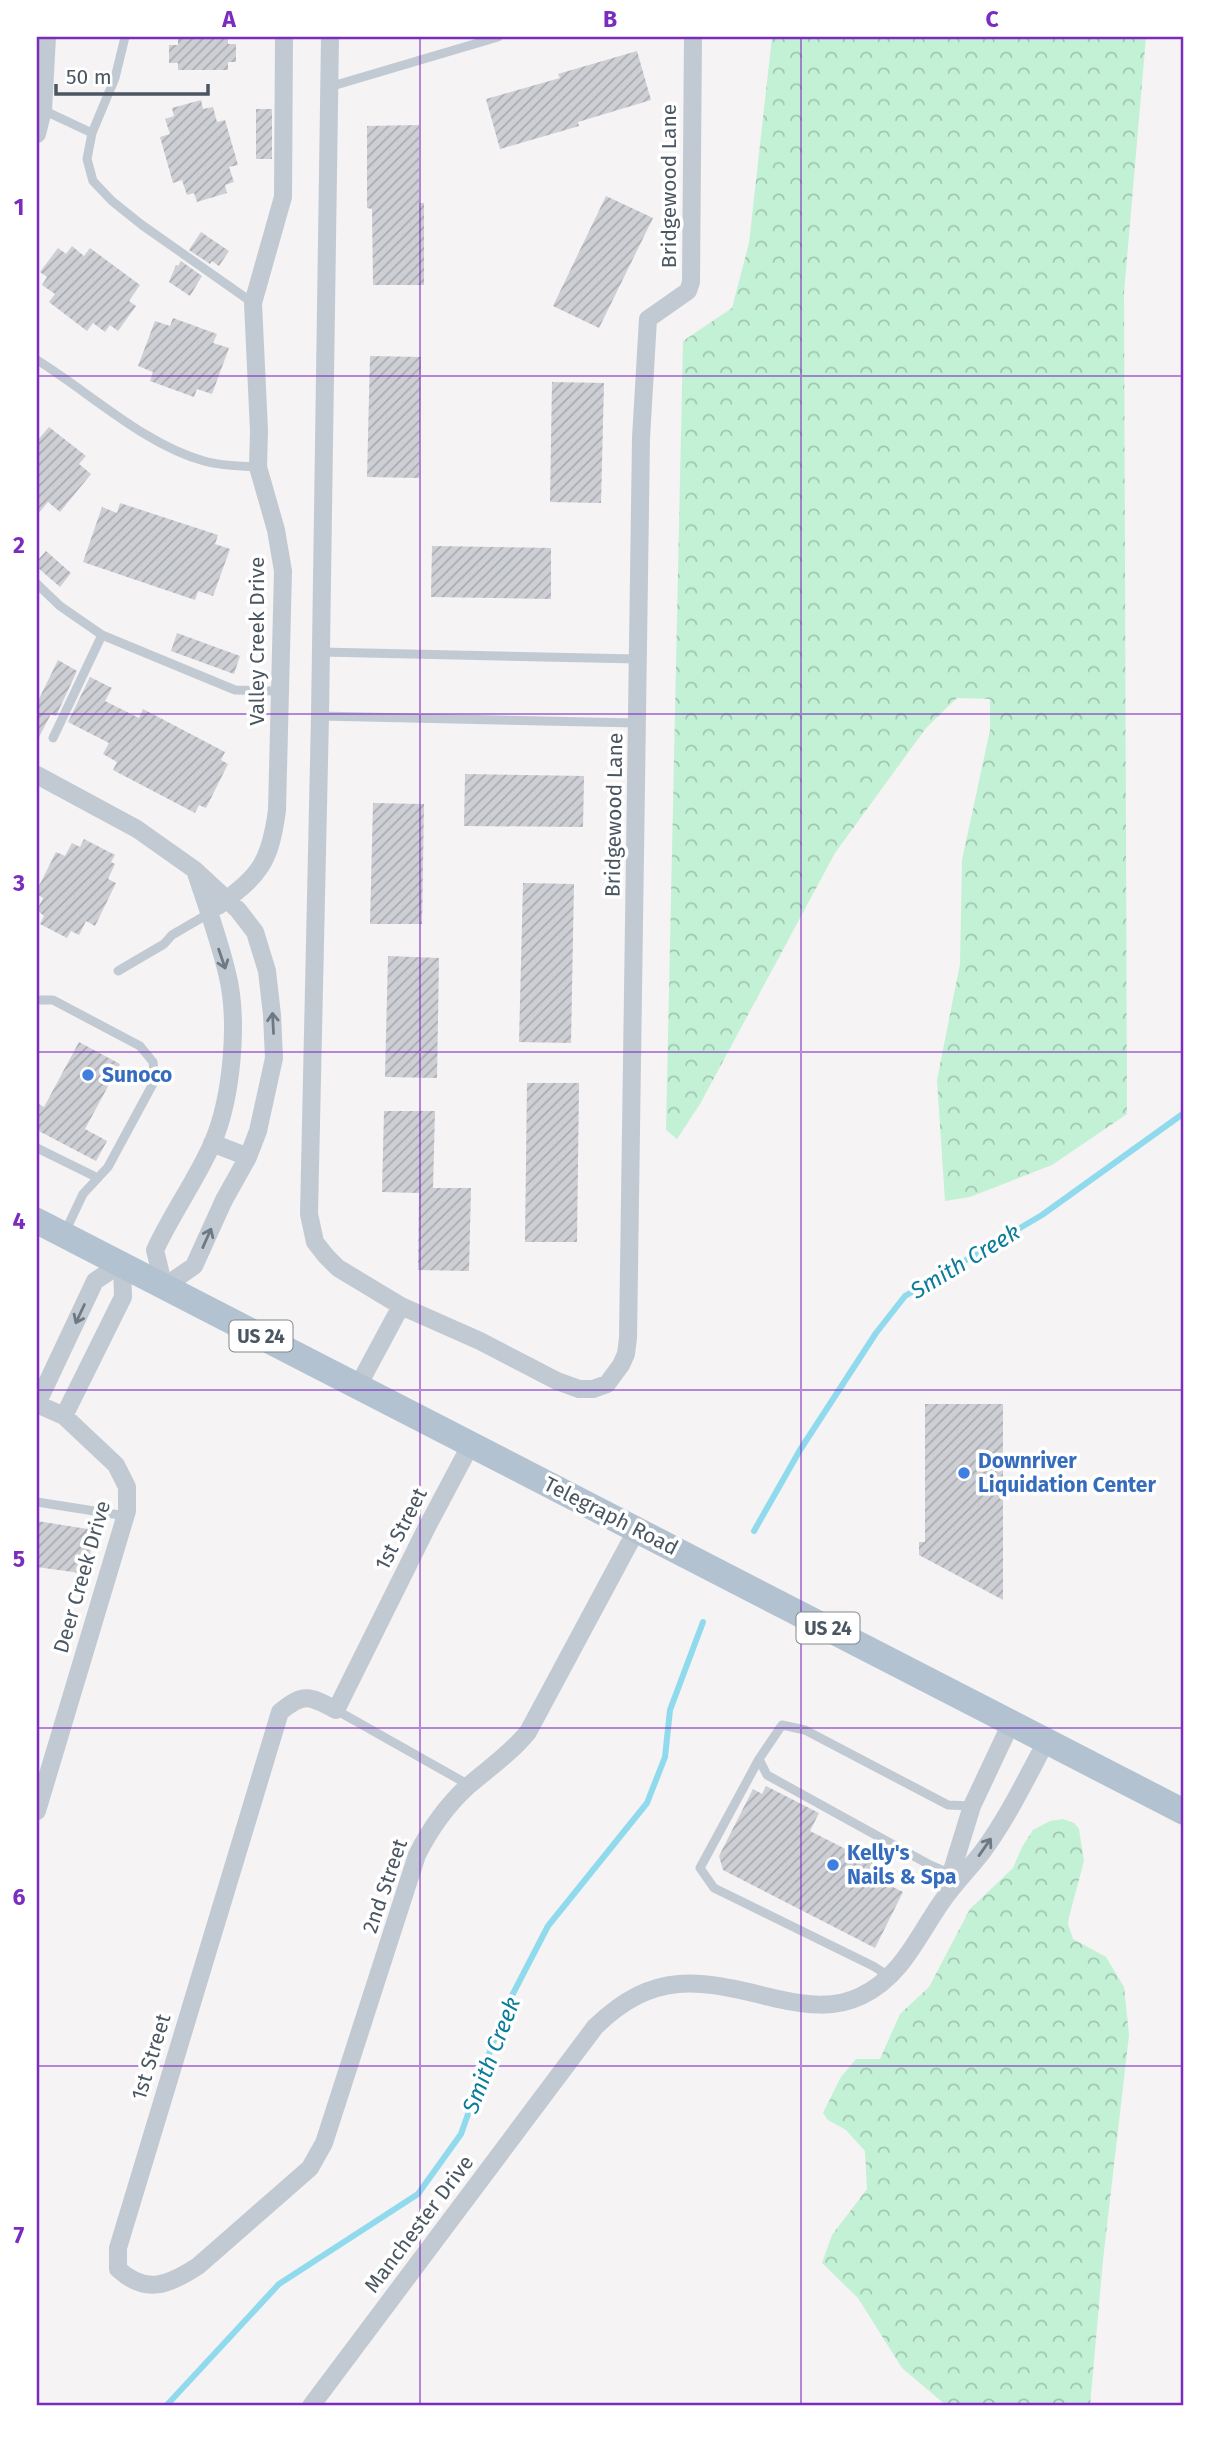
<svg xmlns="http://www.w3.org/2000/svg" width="1221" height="2443" font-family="'Fira Sans',sans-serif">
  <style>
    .forest { fill: url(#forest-crowns) }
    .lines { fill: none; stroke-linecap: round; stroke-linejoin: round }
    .stream { stroke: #90daee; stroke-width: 6 }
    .building { fill: url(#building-hatch) }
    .lane { stroke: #c1cad2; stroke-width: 9 }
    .street { stroke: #c1cad2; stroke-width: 18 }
    .primary { stroke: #b3c2d1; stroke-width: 26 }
    .oneway { stroke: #6e7983 }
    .grid { fill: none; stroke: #7b2cbf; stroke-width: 2; stroke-opacity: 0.55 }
    .shop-dot { fill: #3f7fe0; stroke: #fff; stroke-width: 2.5 }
    .labels { text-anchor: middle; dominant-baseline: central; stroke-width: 7; stroke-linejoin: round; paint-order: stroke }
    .shield { fill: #fff; stroke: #808990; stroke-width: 2 }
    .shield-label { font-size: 19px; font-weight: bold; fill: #4a5661 }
    .street-label { font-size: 21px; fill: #4a5661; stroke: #fff }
    .shop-label { font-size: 21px; font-weight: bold; fill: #366cbe; stroke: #fff; text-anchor: start }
    .water-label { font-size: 23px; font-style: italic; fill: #0c7c9b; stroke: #fff }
    .neatline { fill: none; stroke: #7b2cbf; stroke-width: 2.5 }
    .grid-label { font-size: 23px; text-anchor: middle; font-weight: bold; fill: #7b2cbf }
  </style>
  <defs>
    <pattern id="forest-crowns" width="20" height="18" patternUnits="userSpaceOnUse" patternTransform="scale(1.75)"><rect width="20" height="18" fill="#c3f1d5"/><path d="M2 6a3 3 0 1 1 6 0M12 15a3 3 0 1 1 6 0" fill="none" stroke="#a0c6b0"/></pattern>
    <pattern id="building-hatch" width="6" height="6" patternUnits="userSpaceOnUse" patternTransform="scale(1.75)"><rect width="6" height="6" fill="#cdcfd5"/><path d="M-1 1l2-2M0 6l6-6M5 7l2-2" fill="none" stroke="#a8abb0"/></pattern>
  </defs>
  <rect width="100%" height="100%" fill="#f5f3f3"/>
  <path class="forest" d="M 772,37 L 1146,37 L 1124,293 L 1127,1114 L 1052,1165 L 970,1197 L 945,1201 L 937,1080 L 960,964 L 962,860 L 990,730 L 990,699 L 957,698 L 926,728 L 835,853 L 700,1104 L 677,1139 L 666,1130 L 683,341 L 732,308 L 749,243 Z
    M 1063,1819 L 1074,1823 L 1079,1829 L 1084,1861 L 1069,1917 L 1068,1924 L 1073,1939 L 1106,1957 L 1124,1987 L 1129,2035 L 1103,2260 L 1090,2406 L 947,2406 L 902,2368 L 858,2298 L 822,2263 L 832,2235 L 867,2189 L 865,2151 L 846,2130 L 828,2120 L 823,2113 L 841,2077 L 856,2059 L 880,2059 L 900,2014 L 929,1987 L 970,1909 L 1013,1868 L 1022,1847 L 1033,1830 L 1050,1821 Z"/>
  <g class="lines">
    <path class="stream" d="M 754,1531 L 800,1450 L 876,1333 L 905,1296 L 1042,1215 L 1184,1113
      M 166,2406 L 279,2284 L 418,2194 L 461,2134 L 505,2009 L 548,1926 L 647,1803 L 665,1757 L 670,1710 L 703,1622"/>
  </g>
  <path class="building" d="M 178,37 L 228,37 L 228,44 L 236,44 L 236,62 L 228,62 L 228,70 L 178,70 L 178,63 L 169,63 L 169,45 L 178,45 Z
    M 637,51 L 651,100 L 578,122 L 579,126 L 500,149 L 486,99 L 560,78 L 558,74 Z
    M 201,100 L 203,109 L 213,107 L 217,122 L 225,120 L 238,165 L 229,167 L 234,182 L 225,185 L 227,193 L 197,202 L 194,193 L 187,195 L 182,180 L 173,183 L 160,137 L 170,134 L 165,119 L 174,116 L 172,108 Z
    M 256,109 L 272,109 L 272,159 L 256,159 Z
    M 419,125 L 419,203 L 424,203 L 424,285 L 373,285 L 372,209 L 367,208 L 367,126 Z
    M 606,196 L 653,218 L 599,328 L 553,306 Z
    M 201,232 L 229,251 L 219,266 L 212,261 L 210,264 L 189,250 Z
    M 72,246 L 84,256 L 90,248 L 140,285 L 129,301 L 136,306 L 118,331 L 110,325 L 105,332 L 93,323 L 87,331 L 49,302 L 55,294 L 42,285 L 47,277 L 40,272 L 58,248 L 66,254 Z
    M 181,261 L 202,276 L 190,296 L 169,282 L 176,265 L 178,266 Z
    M 173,318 L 217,334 L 213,343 L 229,348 L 212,394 L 197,389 L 194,397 L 150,381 L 153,372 L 138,366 L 155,321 L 170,326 Z
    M 370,356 L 421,357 L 419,478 L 367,477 Z
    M 552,382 L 604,383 L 601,503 L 550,502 Z
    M 49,427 L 86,456 L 79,464 L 91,474 L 60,512 L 48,502 L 37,515 L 37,441 Z
    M 120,503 L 218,535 L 215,544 L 230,549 L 213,596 L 198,591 L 195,600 L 83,562 L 102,507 L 117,513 Z
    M 432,546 L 551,548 L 551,599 L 431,597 Z
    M 46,551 L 71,573 L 60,587 L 37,567 L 37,561 Z
    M 177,633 L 240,656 L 234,674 L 171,651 Z
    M 58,660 L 77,671 L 56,716 L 51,714 L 37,741 L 37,703 Z
    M 90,677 L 112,688 L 105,701 L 139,718 L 143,709 L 225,752 L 221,760 L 228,764 L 206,808 L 199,805 L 195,813 L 113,770 L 117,762 L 103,754 L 109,743 L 68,722 Z
    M 465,774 L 584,776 L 583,827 L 464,826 Z
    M 373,803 L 424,804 L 422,924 L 370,924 Z
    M 84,839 L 115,855 L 111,862 L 115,864 L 108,879 L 116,883 L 95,926 L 86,921 L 79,935 L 71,931 L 67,938 L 40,924 L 44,916 L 37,910 L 43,898 L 37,894 L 37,890 L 56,852 L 65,856 L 72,843 L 80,847 Z
    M 523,883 L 574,884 L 571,1043 L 519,1042 Z
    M 388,956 L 439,958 L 437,1078 L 385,1077 Z
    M 79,1042 L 120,1064 L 85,1129 L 107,1141 L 96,1161 L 37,1130 L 37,1103 L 44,1107 Z
    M 527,1083 L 579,1083 L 577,1242 L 525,1242 Z
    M 384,1111 L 435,1111 L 433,1188 L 471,1188 L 469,1271 L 418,1270 L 419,1193 L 382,1192 Z
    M 925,1404 L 1003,1404 L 1003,1600 L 919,1555 L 919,1542 L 925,1542 Z
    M 37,1521 L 94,1530 L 87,1574 L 37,1567 Z
    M 766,1786 L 819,1813 L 810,1831 L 893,1873 L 887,1884 L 903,1892 L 875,1948 L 723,1870 L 719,1856 L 753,1789 L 762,1794 Z"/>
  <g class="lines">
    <path class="lane" d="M 125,37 L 115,78 L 92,133 L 87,159 L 93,181 L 112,201 L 142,225 L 253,303
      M 329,87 L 498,37
      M 43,110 L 92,133
      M 37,360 C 89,392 145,445 204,461 C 221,466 239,466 258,467
      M 37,584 L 60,606 L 102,635 L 235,690 L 280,691
      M 321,652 L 638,659
      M 320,716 L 638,723
      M 53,738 L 102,635
      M 118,971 L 164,944 L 172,935 L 208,914
      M 37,1000 L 53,1000 L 140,1046 L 153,1062 L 155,1080 L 108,1167 L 83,1194 L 65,1232
      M 37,1148 L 98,1178
      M 37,1502 L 126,1516
      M 336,1710 L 469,1785
      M 759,1759 L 700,1868 L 714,1888 L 873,1966 L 889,1976
      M 951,1874 L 930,1865 L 767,1775 L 759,1759 L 782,1725 L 805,1730 L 948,1805 L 972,1806"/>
    <path class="street" d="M 330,37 L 320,716 L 309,1214 L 315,1242 L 326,1256 L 338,1268 L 401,1306 L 480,1341 L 557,1381 L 579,1389 L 593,1389 L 607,1384 L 621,1365 L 626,1354 L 628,1338 L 641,438 L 648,319 L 688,291 L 691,282 L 693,37
      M 37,134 L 43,110 L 47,37
      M 37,775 L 137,829 L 195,870 L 238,910 L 255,932 L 267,971 L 272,1015 L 274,1058 L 258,1131 L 248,1157 L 224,1200 L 194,1266 L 164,1287 L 155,1250 C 172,1213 197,1179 213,1142 C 232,1097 239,1020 227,973 C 219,939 206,904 195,870
      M 218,906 C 260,875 270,863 277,810 L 283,571 L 276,530 L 258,467 L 259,431 L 253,303 L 283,197 L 284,37
      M 212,1143 L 248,1157
      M 358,1386 L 401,1306
      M 37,1404 L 64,1416 L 116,1465 L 127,1487 L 127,1511 L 37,1811
      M 37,1404 L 95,1281 L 122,1263
      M 64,1416 L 123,1297 L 122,1263
      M 471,1444 L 427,1527 L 336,1710 C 310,1696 304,1692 280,1712 L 118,2248 L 118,2269 C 146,2295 169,2285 198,2266 L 310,2168 L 324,2143 L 417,1855 C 430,1829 446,1806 468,1786 C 489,1768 511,1753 528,1732 L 637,1529
      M 946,1890 L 972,1806 L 1011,1723
      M 311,2406 L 595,2027 C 657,1967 703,1981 778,1999 C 805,2005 835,2009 861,1996 C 902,1977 918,1935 943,1900 C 955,1883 970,1868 983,1851 C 1008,1817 1027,1777 1047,1740"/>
    <path class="primary" d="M 37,1221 L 1184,1812"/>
  </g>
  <defs><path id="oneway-shaft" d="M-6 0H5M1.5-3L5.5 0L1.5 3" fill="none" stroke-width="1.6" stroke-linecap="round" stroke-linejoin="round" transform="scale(1.75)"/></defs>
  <g class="oneway">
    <use href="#oneway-shaft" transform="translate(222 959) rotate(71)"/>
    <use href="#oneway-shaft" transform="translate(273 1023) rotate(-93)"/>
    <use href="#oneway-shaft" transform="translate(207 1238) rotate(-66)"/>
    <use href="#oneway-shaft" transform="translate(80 1314) rotate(115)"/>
    <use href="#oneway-shaft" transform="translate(985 1847) rotate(-55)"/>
  </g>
  <path class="grid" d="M 420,37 L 420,2406M 801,37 L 801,2406M 37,376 L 1184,376M 37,714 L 1184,714M 37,1052 L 1184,1052M 37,1390 L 1184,1390M 37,1728 L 1184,1728M 37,2066 L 1184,2066"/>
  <g class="shop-dot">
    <circle cx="88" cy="1075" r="7"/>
    <circle cx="964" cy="1473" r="7"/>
    <circle cx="833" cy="1865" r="7"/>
  </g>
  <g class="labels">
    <g class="shield">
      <rect x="229.5" y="1320.5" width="63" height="31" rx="5"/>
      <rect x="796.5" y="1612.5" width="63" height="31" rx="5"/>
    </g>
    <g class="shield-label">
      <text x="261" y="1336">US 24</text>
      <text x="828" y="1628">US 24</text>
    </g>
    <g class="street-label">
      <text transform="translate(669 186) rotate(-90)">Bridgewood Lane</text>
      <text transform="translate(257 641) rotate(-90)">Valley Creek Drive</text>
      <text transform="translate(614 815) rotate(-89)">Bridgewood Lane</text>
      <text transform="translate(611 1516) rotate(27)">Telegraph Road</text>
      <text transform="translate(401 1529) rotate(-63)">1st Street</text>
      <text transform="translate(82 1577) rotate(-74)">Deer Creek Drive</text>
      <text transform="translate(385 1886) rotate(-71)">2nd Street</text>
      <text transform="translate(151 2057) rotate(-73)">1st Street</text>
      <text transform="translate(419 2224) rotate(-53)">Manchester Drive</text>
    </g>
    <g class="shop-label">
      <text x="102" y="1075">Sunoco</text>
      <text x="978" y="1461">Downriver<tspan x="978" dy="24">Liquidation Center</tspan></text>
      <text x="847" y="1853">Kelly's<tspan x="847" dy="24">Nails &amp; Spa</tspan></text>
    </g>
    <g class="water-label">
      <text transform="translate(965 1261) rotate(-31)">Smith Creek</text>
      <text transform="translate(491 2055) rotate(-69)">Smith Creek</text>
    </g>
  </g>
  <rect width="1221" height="2443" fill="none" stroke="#ffffff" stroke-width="77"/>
  <path d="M56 84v10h152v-10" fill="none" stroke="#4a5661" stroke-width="3.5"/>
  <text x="66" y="84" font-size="21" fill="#4a5661" stroke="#ffffff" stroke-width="5" paint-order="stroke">50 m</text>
  <rect x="38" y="38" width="1144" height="2366" class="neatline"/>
  <g class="grid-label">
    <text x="229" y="27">A</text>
    <text x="610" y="27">B</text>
    <text x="992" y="27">C</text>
    <text x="19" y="215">1</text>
    <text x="19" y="553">2</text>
    <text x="19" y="891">3</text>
    <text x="19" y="1229">4</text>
    <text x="19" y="1567">5</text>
    <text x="19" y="1905">6</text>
    <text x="19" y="2243">7</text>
  </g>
</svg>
